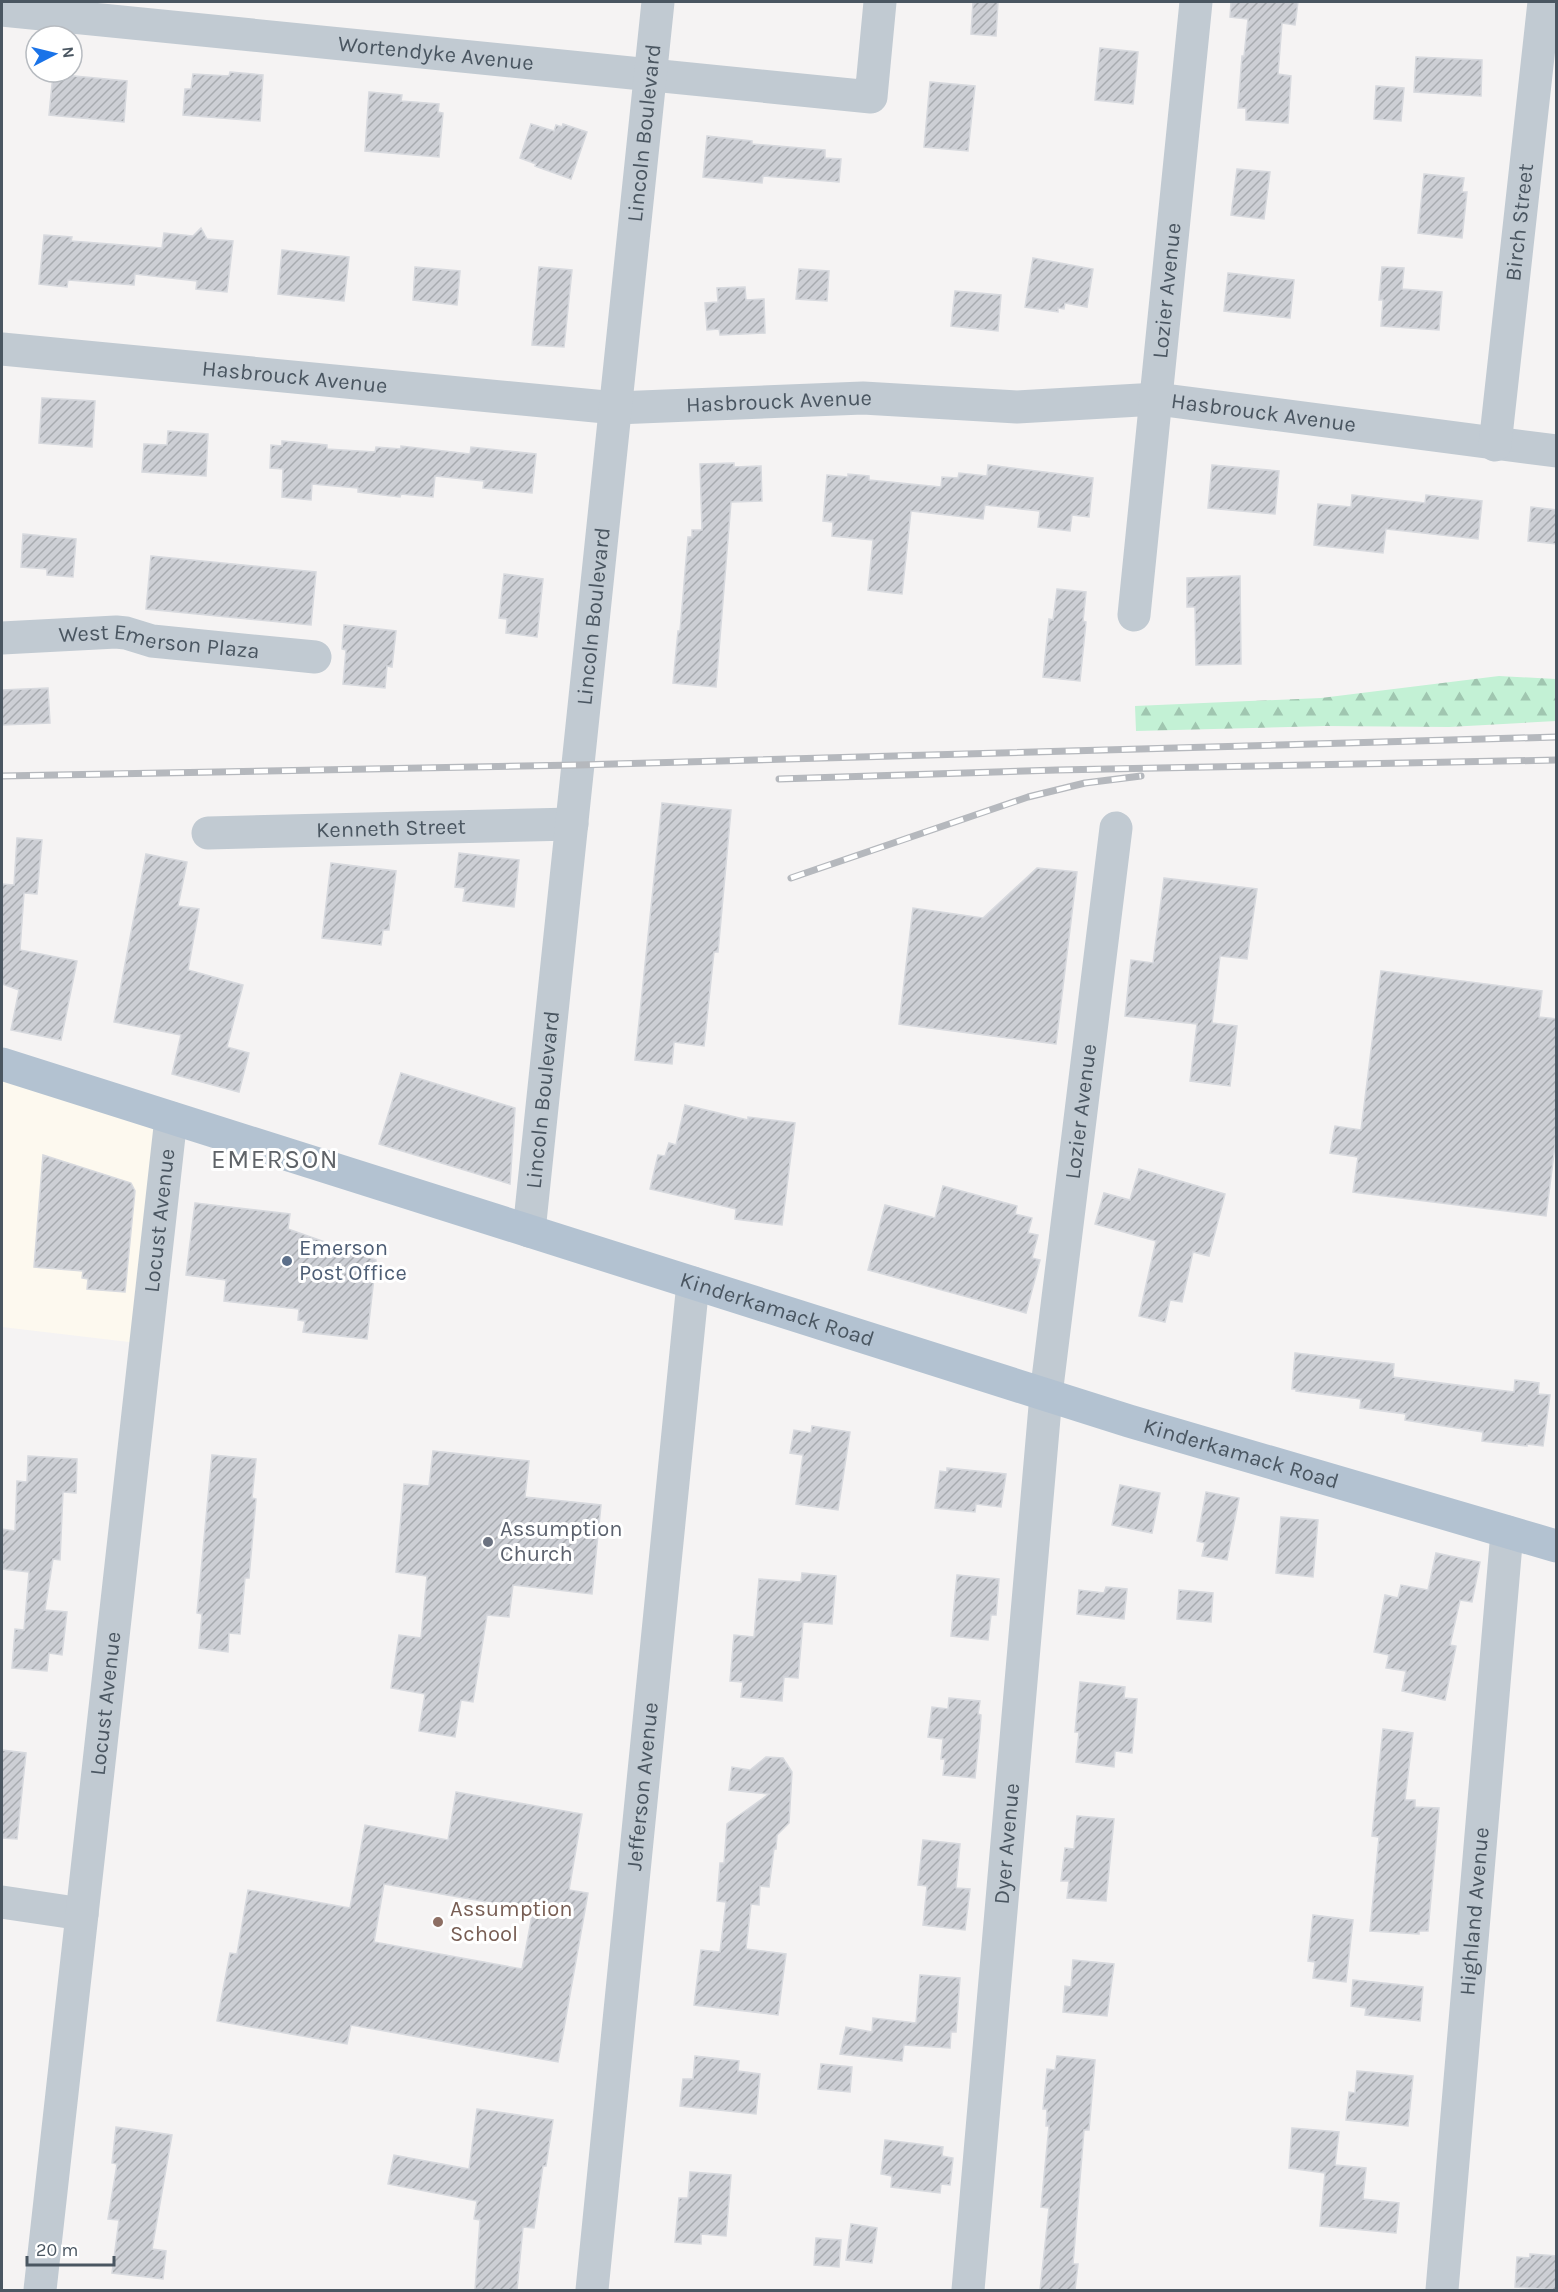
<svg xmlns="http://www.w3.org/2000/svg" width="1558" height="2292" font-family="Karla,sans-serif">
  <style>
    .commercial { fill: #fdf9ef }
    .forest { fill: url(#forest-firs) }
    .building { fill: url(#building-hatch); stroke: #d7d9de; stroke-width: 1.5; fill-rule: evenodd }
    .lines { fill: none; stroke-linecap: round; stroke-linejoin: round }
    .minor { stroke: #c1cad2; stroke-width: 33 }
    .major { stroke: #b3c2d1; stroke-width: 33 }
    .rail-casing { stroke: #b5b8bd; stroke-width: 7 }
    .rail { stroke: #fff; stroke-width: 4.5; stroke-dasharray: 14; stroke-linecap: butt }
    .service-dot { fill: #5c6f8a; stroke: #fff; stroke-width: 2 }
    .worship-dot { fill: #6b7280; stroke: #fff; stroke-width: 2 }
    .education-dot { fill: #8d6e63; stroke: #fff; stroke-width: 2 }
    .labels { text-anchor: middle; dominant-baseline: central; stroke-width: 6; stroke-linejoin: round; paint-order: stroke }
    .street-label { font-size: 22px; fill: #4a5661; stroke: #fff }
    .service-label { font-size: 22px; fill: #4e5e75; stroke: #fff; text-anchor: start }
    .worship-label { font-size: 22px; fill: #5b616d; stroke: #fff; text-anchor: start }
    .education-label { font-size: 22px; fill: #785e54; stroke: #fff; text-anchor: start }
    .quarter-label { font-size: 26px; letter-spacing: 1.5px; fill: #5f6368; stroke: #fff }
  </style>
  <defs>
    <pattern id="forest-firs" width="22" height="20" patternUnits="userSpaceOnUse" patternTransform="scale(1.5)"><rect width="22" height="20" fill="#c3f1d5"/><path d="M5 1l3.5 6h-7zM16 11l3.5 6h-7z" fill="#a0c6b0"/></pattern>
    <pattern id="building-hatch" width="6" height="6" patternUnits="userSpaceOnUse" patternTransform="scale(1.5)"><rect width="6" height="6" fill="#cdcfd5"/><path d="M-1 1l2-2M0 6l6-6M5 7l2-2" fill="none" stroke="#a8abb0"/></pattern>
  </defs>
  <rect width="100%" height="100%" fill="#f5f3f3"/>
  <path class="commercial" d="M 2,1064 L 171,1118 L 146,1344 L 2,1327 Z"/>
  <path class="forest" d="M 1499,676 L 1556,679 L 1556,721 L 1449,727 L 1325,726 L 1136,731 L 1135,706 L 1321,698 Z"/>
  <path class="building" d="M 973,2 L 998,2 L 996,36 L 971,34 Z
    M 1231,2 L 1298,2 L 1295,25 L 1282,23 L 1278,74 L 1291,76 L 1288,123 L 1246,120 L 1246,108 L 1238,108 L 1242,56 L 1244,56 L 1248,19 L 1230,17 Z
    M 1100,48 L 1138,52 L 1133,104 L 1095,100 Z
    M 1416,57 L 1482,60 L 1481,96 L 1414,92 Z
    M 230,72 L 263,75 L 260,121 L 183,115 L 185,89 L 191,89 L 193,74 L 229,76 Z
    M 53,74 L 127,81 L 124,122 L 49,115 Z
    M 930,82 L 975,86 L 968,151 L 924,147 Z
    M 1376,86 L 1404,88 L 1401,121 L 1374,119 Z
    M 369,92 L 402,95 L 401,101 L 439,104 L 438,112 L 443,113 L 439,157 L 365,151 Z
    M 531,124 L 554,131 L 556,125 L 562,127 L 563,124 L 587,132 L 571,179 L 535,166 L 536,164 L 520,158 Z
    M 707,136 L 752,141 L 752,144 L 825,150 L 825,158 L 841,159 L 839,182 L 763,176 L 762,183 L 703,177 Z
    M 1237,169 L 1270,172 L 1264,219 L 1231,215 Z
    M 1424,174 L 1464,178 L 1462,192 L 1467,192 L 1462,238 L 1418,233 Z
    M 201,228 L 207,239 L 233,241 L 227,292 L 196,289 L 197,281 L 135,274 L 134,285 L 68,280 L 67,287 L 39,284 L 44,235 L 72,237 L 71,241 L 162,248 L 164,233 L 193,236 Z
    M 282,250 L 349,257 L 344,301 L 278,294 Z
    M 1033,258 L 1093,269 L 1087,307 L 1065,303 L 1064,309 L 1058,308 L 1058,312 L 1025,307 Z
    M 415,267 L 460,271 L 457,305 L 413,300 Z
    M 539,267 L 572,270 L 564,347 L 532,345 Z
    M 1382,267 L 1404,268 L 1402,289 L 1442,292 L 1439,330 L 1381,326 L 1383,300 L 1379,300 Z
    M 799,269 L 829,271 L 827,301 L 796,299 Z
    M 1228,273 L 1294,280 L 1290,318 L 1224,311 Z
    M 745,287 L 746,300 L 764,299 L 765,333 L 720,335 L 719,329 L 707,330 L 705,303 L 718,302 L 717,288 Z
    M 955,291 L 1001,295 L 998,331 L 951,326 Z
    M 42,398 L 95,401 L 92,447 L 39,443 Z
    M 168,431 L 208,434 L 206,476 L 142,472 L 144,444 L 167,445 Z
    M 282,441 L 327,445 L 327,449 L 375,452 L 376,447 L 401,449 L 401,446 L 470,454 L 471,447 L 536,454 L 532,493 L 483,488 L 484,481 L 435,476 L 433,497 L 401,494 L 400,497 L 358,492 L 358,488 L 312,484 L 311,500 L 282,497 L 283,469 L 270,468 L 271,445 L 282,446 Z
    M 734,463 L 734,467 L 761,466 L 762,501 L 731,502 L 716,687 L 673,683 L 678,631 L 680,631 L 688,537 L 692,537 L 692,530 L 702,530 L 700,464 Z
    M 988,465 L 1093,478 L 1089,517 L 1072,515 L 1070,531 L 1038,527 L 1040,511 L 985,505 L 983,519 L 911,511 L 902,594 L 868,590 L 873,540 L 832,536 L 833,522 L 823,521 L 827,475 L 848,477 L 848,474 L 869,476 L 869,480 L 941,487 L 942,477 L 958,478 L 959,473 L 987,476 Z
    M 1212,465 L 1279,471 L 1275,514 L 1208,508 Z
    M 1352,495 L 1425,503 L 1426,495 L 1482,501 L 1478,539 L 1386,529 L 1383,553 L 1314,545 L 1318,504 L 1351,507 Z
    M 1531,507 L 1557,510 L 1557,544 L 1528,541 Z
    M 23,534 L 76,539 L 73,577 L 47,575 L 47,569 L 21,567 Z
    M 151,556 L 316,572 L 311,625 L 146,609 Z
    M 504,574 L 543,579 L 537,637 L 506,633 L 507,619 L 499,618 Z
    M 1240,576 L 1241,664 L 1196,665 L 1195,607 L 1187,607 L 1187,578 Z
    M 1057,589 L 1086,592 L 1083,621 L 1086,622 L 1080,681 L 1043,677 L 1049,619 L 1053,620 Z
    M 344,625 L 396,631 L 392,667 L 387,666 L 385,688 L 343,684 L 346,650 L 342,649 Z
    M 48,688 L 50,723 L 2,725 L 2,690 Z
    M 662,803 L 731,810 L 718,952 L 714,952 L 704,1046 L 674,1042 L 672,1064 L 635,1060 Z
    M 17,838 L 42,840 L 37,894 L 24,893 L 20,950 L 77,961 L 61,1040 L 11,1030 L 19,990 L 2,984 L 2,884 L 14,885 Z
    M 459,853 L 519,860 L 514,907 L 463,901 L 465,888 L 455,887 Z
    M 146,854 L 187,862 L 178,906 L 199,909 L 188,970 L 243,985 L 227,1047 L 249,1053 L 239,1092 L 172,1074 L 181,1035 L 114,1022 Z
    M 331,863 L 396,871 L 389,930 L 383,930 L 381,945 L 322,938 Z
    M 1037,868 L 1077,872 L 1056,1044 L 899,1024 L 913,908 L 983,918 Z
    M 1164,878 L 1257,889 L 1247,959 L 1220,956 L 1212,1023 L 1237,1026 L 1230,1086 L 1190,1081 L 1197,1024 L 1125,1016 L 1131,960 L 1153,963 Z
    M 1381,971 L 1542,991 L 1539,1017 L 1557,1019 L 1557,1130 L 1546,1216 L 1353,1192 L 1358,1157 L 1330,1153 L 1335,1126 L 1361,1130 Z
    M 401,1073 L 515,1108 L 510,1184 L 379,1144 Z
    M 685,1105 L 748,1120 L 748,1117 L 795,1123 L 782,1225 L 735,1219 L 736,1209 L 650,1189 L 658,1155 L 665,1156 L 669,1143 L 676,1145 Z
    M 43,1155 L 131,1183 L 135,1191 L 125,1292 L 87,1289 L 88,1279 L 82,1278 L 83,1271 L 34,1267 Z
    M 1139,1169 L 1225,1194 L 1209,1256 L 1193,1252 L 1182,1302 L 1170,1300 L 1165,1322 L 1139,1316 L 1156,1241 L 1095,1224 L 1104,1193 L 1130,1200 Z
    M 943,1186 L 1017,1206 L 1015,1214 L 1032,1218 L 1028,1233 L 1038,1235 L 1032,1258 L 1040,1260 L 1026,1313 L 868,1270 L 885,1205 L 935,1218 Z
    M 195,1203 L 290,1214 L 288,1229 L 376,1260 L 367,1339 L 303,1332 L 305,1321 L 298,1320 L 299,1309 L 224,1301 L 226,1280 L 186,1275 Z
    M 1295,1353 L 1394,1364 L 1393,1377 L 1514,1392 L 1515,1380 L 1539,1383 L 1538,1394 L 1550,1395 L 1543,1446 L 1527,1444 L 1527,1446 L 1482,1441 L 1483,1432 L 1405,1420 L 1406,1414 L 1360,1408 L 1361,1399 L 1296,1391 L 1296,1389 L 1292,1389 Z
    M 812,1426 L 850,1432 L 838,1510 L 796,1504 L 803,1455 L 790,1453 L 794,1430 L 811,1433 Z
    M 433,1451 L 529,1461 L 525,1497 L 601,1505 L 592,1594 L 513,1585 L 509,1617 L 487,1615 L 473,1702 L 461,1700 L 455,1737 L 419,1731 L 425,1694 L 391,1688 L 399,1635 L 421,1638 L 427,1576 L 396,1572 L 404,1484 L 429,1486 Z
    M 212,1455 L 256,1459 L 252,1498 L 256,1499 L 249,1578 L 245,1578 L 240,1634 L 229,1633 L 228,1652 L 199,1648 L 202,1614 L 197,1613 Z
    M 28,1456 L 77,1459 L 76,1493 L 63,1492 L 60,1560 L 53,1559 L 45,1610 L 67,1612 L 62,1655 L 49,1653 L 47,1671 L 12,1668 L 15,1629 L 24,1630 L 29,1572 L 2,1569 L 2,1529 L 15,1531 L 17,1481 L 27,1482 Z
    M 947,1468 L 1006,1474 L 1001,1507 L 976,1504 L 975,1512 L 935,1508 L 940,1471 L 947,1472 Z
    M 1120,1485 L 1160,1493 L 1152,1533 L 1112,1525 Z
    M 1206,1492 L 1239,1498 L 1227,1560 L 1202,1556 L 1205,1543 L 1197,1541 Z
    M 1281,1517 L 1318,1520 L 1313,1577 L 1276,1573 Z
    M 1436,1553 L 1480,1562 L 1472,1602 L 1460,1600 L 1450,1645 L 1456,1646 L 1445,1700 L 1402,1691 L 1406,1671 L 1386,1668 L 1389,1655 L 1374,1652 L 1385,1595 L 1398,1598 L 1401,1585 L 1428,1590 Z
    M 802,1573 L 836,1576 L 832,1624 L 803,1622 L 798,1678 L 784,1677 L 782,1701 L 741,1697 L 743,1682 L 730,1681 L 734,1635 L 754,1637 L 759,1579 L 801,1582 Z
    M 957,1575 L 999,1579 L 996,1615 L 991,1615 L 988,1640 L 951,1636 Z
    M 1106,1587 L 1127,1589 L 1124,1619 L 1077,1614 L 1079,1590 L 1104,1593 Z
    M 1179,1590 L 1213,1593 L 1211,1622 L 1177,1619 Z
    M 1080,1682 L 1125,1687 L 1124,1698 L 1137,1699 L 1132,1753 L 1115,1751 L 1114,1767 L 1076,1762 L 1079,1732 L 1075,1732 Z
    M 949,1698 L 980,1701 L 978,1714 L 981,1715 L 980,1730 L 975,1778 L 943,1775 L 945,1759 L 941,1759 L 943,1739 L 928,1737 L 932,1707 L 948,1709 Z
    M 1383,1729 L 1413,1733 L 1405,1800 L 1415,1800 L 1415,1807 L 1439,1808 L 1428,1931 L 1419,1931 L 1419,1934 L 1370,1931 L 1379,1837 L 1372,1836 Z
    M 2,1750 L 26,1753 L 17,1839 L 2,1838 Z
    M 766,1757 L 783,1758 L 792,1772 L 789,1823 L 777,1835 L 776,1849 L 774,1849 L 769,1887 L 760,1886 L 759,1905 L 751,1904 L 746,1949 L 786,1954 L 778,2015 L 694,2005 L 701,1950 L 720,1952 L 726,1902 L 717,1901 L 720,1863 L 724,1863 L 727,1824 L 769,1794 L 729,1790 L 732,1767 L 750,1770 Z
    M 456,1792 L 582,1814 L 569,1890 L 588,1893 L 558,2062 L 351,2025 L 347,2044 L 217,2021 L 230,1953 L 237,1954 L 248,1890 L 350,1908 L 365,1825 L 448,1840 ZM 384,1884 L 533,1910 L 522,1969 L 374,1942 Z
    M 1077,1816 L 1114,1819 L 1106,1901 L 1067,1898 L 1069,1881 L 1061,1881 L 1065,1848 L 1074,1849 Z
    M 923,1840 L 960,1844 L 956,1888 L 970,1889 L 965,1930 L 923,1925 L 927,1886 L 918,1885 Z
    M 1313,1915 L 1353,1920 L 1346,1982 L 1313,1978 L 1315,1962 L 1308,1961 Z
    M 1073,1960 L 1114,1964 L 1107,2016 L 1063,2012 L 1065,1986 L 1071,1987 Z
    M 920,1975 L 960,1978 L 956,2032 L 951,2032 L 950,2048 L 904,2045 L 902,2061 L 840,2054 L 846,2027 L 872,2032 L 873,2018 L 916,2023 Z
    M 1353,1980 L 1423,1987 L 1420,2021 L 1365,2015 L 1366,2008 L 1351,2006 Z
    M 695,2056 L 739,2061 L 738,2071 L 760,2074 L 756,2114 L 680,2106 L 683,2079 L 693,2079 Z
    M 1057,2056 L 1095,2060 L 1089,2130 L 1084,2130 L 1073,2264 L 1078,2264 L 1075,2290 L 1040,2290 L 1049,2208 L 1041,2207 L 1049,2126 L 1046,2126 L 1047,2109 L 1043,2109 L 1047,2069 L 1055,2070 Z
    M 821,2064 L 852,2067 L 850,2092 L 818,2089 Z
    M 1357,2071 L 1413,2076 L 1408,2126 L 1346,2120 L 1349,2092 L 1355,2093 Z
    M 477,2109 L 553,2120 L 546,2166 L 543,2166 L 534,2228 L 523,2227 L 517,2290 L 475,2290 L 480,2220 L 474,2219 L 477,2201 L 388,2184 L 394,2155 L 469,2169 Z
    M 116,2127 L 172,2135 L 152,2249 L 166,2251 L 163,2279 L 112,2273 L 119,2220 L 108,2219 L 117,2164 L 112,2163 Z
    M 1292,2128 L 1339,2132 L 1335,2165 L 1366,2168 L 1363,2199 L 1399,2203 L 1396,2233 L 1320,2226 L 1325,2173 L 1289,2168 Z
    M 885,2140 L 943,2147 L 942,2156 L 953,2158 L 950,2185 L 941,2184 L 940,2193 L 891,2187 L 892,2176 L 881,2174 Z
    M 690,2172 L 731,2175 L 726,2236 L 701,2234 L 701,2244 L 675,2242 L 679,2198 L 688,2198 Z
    M 851,2224 L 877,2228 L 872,2263 L 846,2260 Z
    M 816,2238 L 841,2240 L 839,2267 L 814,2265 Z
    M 1530,2254 L 1557,2256 L 1557,2290 L 1515,2287 L 1517,2257 L 1530,2258 Z"/>
  <g class="lines">
    <g class="minor">
      <path id="s1" d="M 2,10 L 871,97 L 880,2"/>
      <path id="s2" d="M 2,349 L 616,408 L 863,398 L 1017,407 L 1157,399 L 1556,451"/>
      <path id="s3" d="M 1495,445 L 1544,2"/>
      <path id="s4" d="M 1134,615 L 1196,2"/>
      <path id="s5" d="M 2,638 L 116,632 L 126,633 L 152,641 L 315,657"/>
      <path id="s6" d="M 208,833 L 572,824"/>
      <path id="s7" d="M 529,1231 L 658,2"/>
      <path d="M 2,1902 L 82,1914"/>
      <path id="s8" d="M 40,2290 L 171,1118"/>
      <path id="s9" d="M 592,2290 L 693,1283"/>
      <path id="s10" d="M 968,2290 L 1046,1395 L 1116,828"/>
      <path id="s11" d="M 1442,2290 L 1507,1532"/>
    </g>
    <path class="major" id="s12" d="M 2,1064 L 1129,1421 L 1556,1546"/>
    <g class="rail-casing">
      <path id="rail" d="M 2,776 L 578,765 L 1556,737
        M 779,779 L 1057,770 L 1556,760
        M 791,878 L 1028,797 L 1085,783 L 1141,776"/>
    </g>
    <use href="#rail" class="rail"/>
  </g>
  <circle class="service-dot" cx="287" cy="1261" r="6"/>
  <circle class="worship-dot" cx="488" cy="1542" r="6"/>
  <circle class="education-dot" cx="438" cy="1922" r="6"/>
  <g class="labels">
    <g class="street-label">
      <text stroke="none"><textPath href="#s1" startOffset="436">Wortendyke Avenue</textPath></text>
      <text stroke="none"><textPath href="#s7" startOffset="1104">Lincoln Boulevard</textPath></text>
      <text stroke="none"><textPath href="#s3" startOffset="224">Birch Street</textPath></text>
      <text stroke="none"><textPath href="#s4" startOffset="326">Lozier Avenue</textPath></text>
      <text stroke="none"><textPath href="#s2" startOffset="294">Hasbrouck Avenue</textPath></text>
      <text stroke="none"><textPath href="#s2" startOffset="780">Hasbrouck Avenue</textPath></text>
      <text stroke="none"><textPath href="#s2" startOffset="1266">Hasbrouck Avenue</textPath></text>
      <text stroke="none"><textPath href="#s7" startOffset="618">Lincoln Boulevard</textPath></text>
      <text stroke="none"><textPath href="#s5" startOffset="158">West Emerson Plaza</textPath></text>
      <text stroke="none"><textPath href="#s6" startOffset="183">Kenneth Street</textPath></text>
      <text stroke="none"><textPath href="#s7" startOffset="132">Lincoln Boulevard</textPath></text>
      <text stroke="none"><textPath href="#s10" startOffset="1184">Lozier Avenue</textPath></text>
      <text stroke="none"><textPath href="#s8" startOffset="1076">Locust Avenue</textPath></text>
      <text stroke="none"><textPath href="#s12" startOffset="813">Kinderkamack Road</textPath></text>
      <text stroke="none"><textPath href="#s12" startOffset="1299">Kinderkamack Road</textPath></text>
      <text stroke="none"><textPath href="#s8" startOffset="590">Locust Avenue</textPath></text>
      <text stroke="none"><textPath href="#s9" startOffset="506">Jefferson Avenue</textPath></text>
      <text stroke="none"><textPath href="#s10" startOffset="448">Dyer Avenue</textPath></text>
      <text stroke="none"><textPath href="#s11" startOffset="380">Highland Avenue</textPath></text>
    </g>
    <g class="service-label">
      <text x="299" y="1248">Emerson<tspan x="299" dy="25">Post Office</tspan></text>
    </g>
    <g class="worship-label">
      <text x="500" y="1529">Assumption<tspan x="500" dy="25">Church</tspan></text>
    </g>
    <g class="education-label">
      <text x="450" y="1909">Assumption<tspan x="450" dy="25">School</tspan></text>
    </g>
    <g class="quarter-label">
      <text x="275" y="1159">EMERSON</text>
    </g>
  </g>
  <rect width="1558" height="2292" fill="none" stroke="#4a5661" stroke-width="6"/>
  <g transform="translate(54 54) rotate(83)"><circle r="28" fill="#ffffff" stroke="#b7bbc0" stroke-width="1.5"/>
  <path d="M0-4.5L10 22L0 15L-10 22Z" fill="#1a73e8"/>
  <text y="-9" font-size="16" font-weight="bold" text-anchor="middle" fill="#4a5661">N</text>
  </g>
  <path d="M27 2256v9h87v-9" fill="none" stroke="#4a5661" stroke-width="3"/>
  <text x="36" y="2256" font-size="18" fill="#4a5661" stroke="#ffffff" stroke-width="4.5" paint-order="stroke">20 m</text>
</svg>
